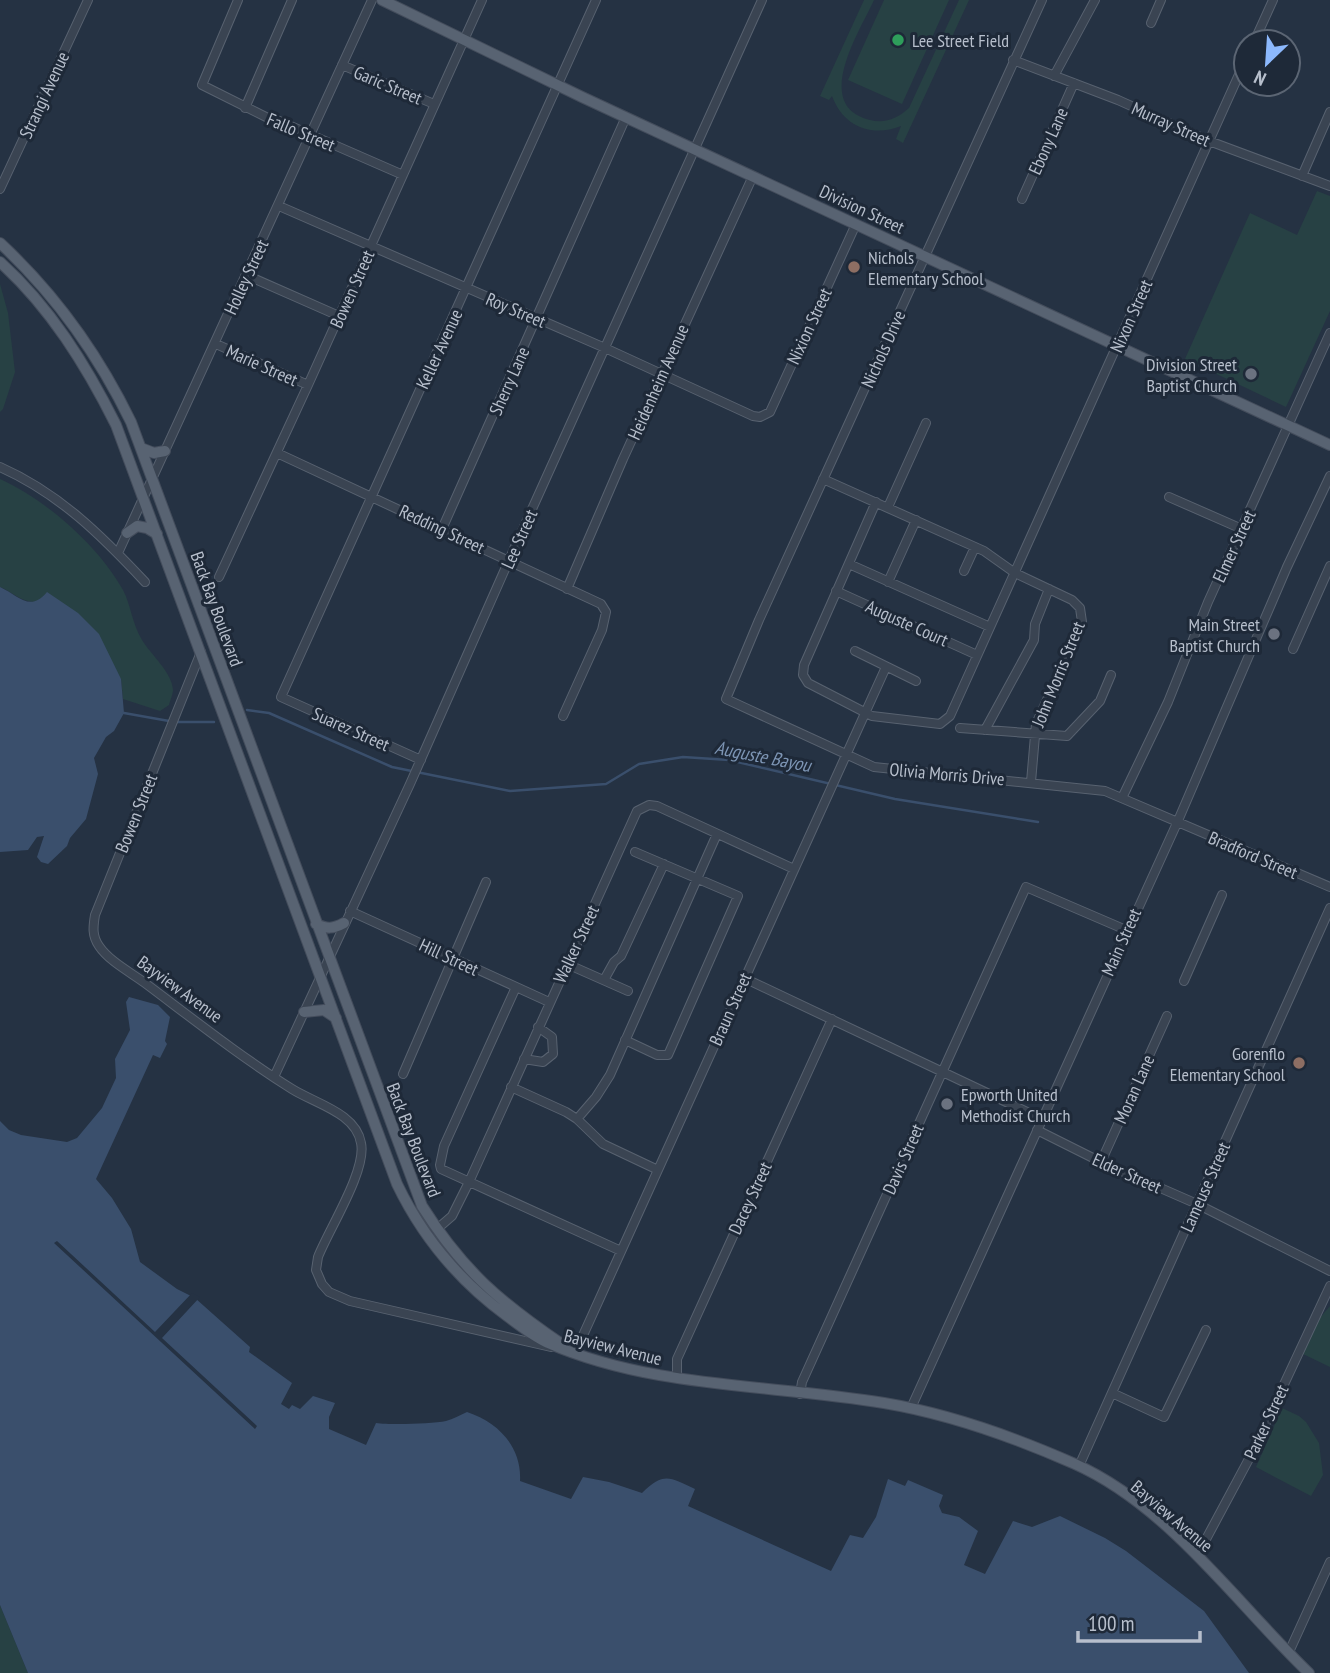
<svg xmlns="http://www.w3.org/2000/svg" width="1330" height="1673" font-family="'PT Sans Narrow',sans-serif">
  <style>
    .green { fill: #274144 }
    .water { fill: #3a4f6c }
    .pier { fill: #253243 }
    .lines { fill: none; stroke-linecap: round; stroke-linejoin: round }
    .stream { stroke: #3a4f6c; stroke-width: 2.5 }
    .minor-casing { stroke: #586270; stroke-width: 10 }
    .major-casing { stroke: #444d5c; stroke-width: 12 }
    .minor { stroke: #3a4452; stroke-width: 8 }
    .major { stroke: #586372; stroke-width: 10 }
    .leisure-dot { fill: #2e9e5b; stroke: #1e2938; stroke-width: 2.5 }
    .education-dot { fill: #8d6e63; stroke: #1e2938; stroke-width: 2.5 }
    .worship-dot { fill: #6b7280; stroke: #1e2938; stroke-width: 2.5 }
    .labels { text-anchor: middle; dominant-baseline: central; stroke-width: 6; stroke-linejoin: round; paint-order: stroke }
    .poi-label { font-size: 18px; fill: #b7bfcc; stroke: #1e2938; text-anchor: start }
    .street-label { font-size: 18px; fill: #b7bfcc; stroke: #1e2938 }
    .water-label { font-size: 19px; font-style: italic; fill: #7d95b4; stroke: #1e2938 }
  </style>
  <rect width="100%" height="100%" fill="#253243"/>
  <path class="green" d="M 864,0 L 874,0 C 860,31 811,106 870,120 C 885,124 898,118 909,108 L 959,0 L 969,0 L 903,143 L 896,139 L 901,126 C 871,138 843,126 832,96 L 829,100 L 820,96 Z
    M 884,0 L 949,0 L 902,104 L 848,80 Z
    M 1317,191 L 1330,196 L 1330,311 L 1286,407 L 1185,359 L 1250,213 L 1297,235 Z
    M 0,284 L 8,313 L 15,372 L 3,409 L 0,412 Z
    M 0,479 C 46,500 98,545 123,590 C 131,605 132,624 142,640 C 151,655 172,672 173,690 C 173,694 170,701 169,705 L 160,711 L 123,699 L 121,679 L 40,601 C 26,606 13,592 0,587 Z
    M 1330,1306 L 1330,1367 L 1303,1354 L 1319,1319 Z
    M 1282,1408 L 1299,1416 L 1306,1422 L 1319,1443 L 1323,1475 L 1311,1496 L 1256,1467 Z
    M 0,1605 L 28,1673 L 0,1673 Z"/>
  <path class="water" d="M 0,587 C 18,595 30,613 47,592 L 78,613 L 99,634 L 121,679 L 124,713 L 114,731 L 106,737 L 94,758 L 98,774 L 86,819 L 70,838 L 67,846 L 48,864 L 41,862 L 37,857 L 44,836 L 37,837 L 28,850 L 0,852 Z
    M 129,997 L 158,1005 L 170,1017 L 165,1041 L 167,1044 L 160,1058 L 153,1055 L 96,1179 L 112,1198 L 131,1229 L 140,1262 L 177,1289 L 195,1298 L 250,1347 L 249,1352 L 292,1383 L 281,1404 L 289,1409 L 292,1405 L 300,1409 L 313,1396 L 335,1403 L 329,1417 L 329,1429 L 366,1445 L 376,1423 C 390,1425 432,1424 446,1421 C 453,1419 460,1415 467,1412 C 498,1422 522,1447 520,1481 L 571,1499 L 583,1477 L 609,1482 L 642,1493 C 664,1472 669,1477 695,1489 L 688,1506 L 831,1571 L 850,1535 L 863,1538 L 876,1517 L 888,1479 L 905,1486 L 908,1480 L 943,1495 L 939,1506 L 942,1513 L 959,1517 L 978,1531 L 964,1565 L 985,1574 L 1013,1521 L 1032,1527 L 1060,1516 L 1105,1538 L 1126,1551 L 1204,1611 L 1249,1673 L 28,1673 L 0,1605 L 0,1121 L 9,1130 L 21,1135 L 67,1142 L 77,1138 L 102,1108 L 116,1078 L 115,1059 L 130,1030 L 126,1002 Z"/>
  <path class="pier" d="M 57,1241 L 155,1332 L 192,1293 L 200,1297 L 162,1338 L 257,1426 L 255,1429 L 54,1243 Z"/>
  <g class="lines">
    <path class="stream" d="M 247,710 L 269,713 L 392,767 L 510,791 L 606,784 L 639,764 L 683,757 L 729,760 L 895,799 L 1038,822
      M 124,713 L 169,721
      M 176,722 L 214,722"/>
    <g class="minor-casing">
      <path id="minor" d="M 238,0 L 202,85 L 270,119 L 277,120 L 403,175
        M 1042,0 L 759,620 L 726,699 L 874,767 L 1105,791 L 1330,887
        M 1151,23 L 1161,0
        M 1254,42 L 1273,0
        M 1013,60 L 1118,100 L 1209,141 L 1330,186
        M 342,65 L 434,104
        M 1054,76 L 1095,0
        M 245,108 L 292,0
        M 1302,176 L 1330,112
        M 0,189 L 88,0
        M 1022,199 L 1074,83
        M 279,206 L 605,348 L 753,416 L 760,417 L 770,412 L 856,224
        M 246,275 L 339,316
        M 216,344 L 308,385
        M 277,453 L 601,604 L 606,612 L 602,630 L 563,716
        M 0,467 C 59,493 102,536 145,582
        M 823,479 L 984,551 L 1015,573 L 1072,600 L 1080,608 L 1082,622 L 1036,724 L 1031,782
        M 1169,497 L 1242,529
        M 876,502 L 804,665 L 803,675 L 808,683 L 872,716 L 940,724 L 950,716 L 1246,59
        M 888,507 L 926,423
        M 442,529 L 626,117
        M 118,553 L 372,0
        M 849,564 L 990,627
        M 964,571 L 975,547
        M 219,577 L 308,385 L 482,0
        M 888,582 L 916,520
        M 567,589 L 623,459 L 753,176
        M 836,591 L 977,655
        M 1293,649 L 1330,566
        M 855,651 L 916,681
        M 201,652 L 95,915 C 93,927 92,936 99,946 C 109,961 130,972 145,983 C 193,1019 241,1057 292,1089 C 316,1104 356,1113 361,1143 C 367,1170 329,1229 318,1257 L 316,1270 L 322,1284 L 329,1292 L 350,1301 L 551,1347
        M 960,728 L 1067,736 L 1100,701 L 1111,675
        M 985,730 L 1034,640 L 1035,624 L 1049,589
        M 421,760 L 281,697 L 596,0
        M 1122,798 L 1168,702 L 1208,602 L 1330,333
        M 350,911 L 549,1002
        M 567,964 L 628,991
        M 744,978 L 1042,1119
        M 604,980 L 614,962 L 621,956 L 664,864
        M 1184,981 L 1222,895
        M 516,987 L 444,1146 L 440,1165 L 441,1169 L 621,1251
        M 625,1040 L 657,1055 L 668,1055 L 738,896 L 635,852
        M 524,1059 L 543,1062 L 553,1054 L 552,1037 L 538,1027
        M 403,1074 L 486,882
        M 274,1077 L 410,784 L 509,560 L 762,0
        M 511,1087 L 566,1112 L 577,1119 L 603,1144 L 658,1170
        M 577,1119 L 596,1097 L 610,1075 L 717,834
        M 1037,1130 L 1101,1162 L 1197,1204 L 1330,1271
        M 1101,1162 L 1167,1016
        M 437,1229 L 452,1216 L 469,1182 L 637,811 L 649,805 L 657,806 L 794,869
        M 571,1352 L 575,1353 L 886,667
        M 677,1378 L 677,1359 L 832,1019
        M 1112,1393 L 1164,1417 L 1206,1330
        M 800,1394 L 802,1382 L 1026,887 L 1126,930
        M 911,1408 L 1177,823 L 1287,567 L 1330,476
        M 1079,1466 L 1330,908
        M 1197,1556 L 1250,1457 L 1330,1286
        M 1289,1652 L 1330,1562"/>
    </g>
    <g class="major-casing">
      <path id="major" d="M 382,0 L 582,97 L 1330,445
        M 0,243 C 55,294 98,354 131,422 L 422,1206 C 463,1271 500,1302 563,1345
        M 0,262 C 50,307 86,365 116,425 L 397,1184 C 423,1238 458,1280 507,1316 C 519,1325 533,1336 548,1343 C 654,1389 772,1384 884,1403 C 950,1414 1014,1437 1075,1464 C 1169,1506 1237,1604 1309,1673
        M 141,448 L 154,453 L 165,451
        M 127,533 L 137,526 L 147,528 L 157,534
        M 316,924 C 327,929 333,929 344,923
        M 304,1012 L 324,1010 L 336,1018"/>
    </g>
    <use href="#minor" class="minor"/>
    <use href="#major" class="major"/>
  </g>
  <circle class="leisure-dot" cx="898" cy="40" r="7"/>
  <g class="education-dot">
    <circle cx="854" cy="267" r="7"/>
    <circle cx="1299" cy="1063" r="7"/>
  </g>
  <g class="worship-dot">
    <circle cx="1251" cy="374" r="7"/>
    <circle cx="1274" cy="634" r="7"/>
    <circle cx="947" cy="1104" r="7"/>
  </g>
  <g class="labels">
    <g class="poi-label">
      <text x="912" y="40">Lee Street Field</text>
      <text x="868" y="257">Nichols<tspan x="868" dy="21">Elementary School</tspan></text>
      <text x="1237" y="364" text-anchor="end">Division Street<tspan x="1237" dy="21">Baptist Church</tspan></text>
      <text x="1260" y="624" text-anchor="end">Main Street<tspan x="1260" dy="21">Baptist Church</tspan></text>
      <text x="1285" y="1053" text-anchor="end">Gorenflo<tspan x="1285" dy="21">Elementary School</tspan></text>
      <text x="961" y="1094">Epworth United<tspan x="961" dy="21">Methodist Church</tspan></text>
    </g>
    <g class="street-label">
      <text transform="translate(388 85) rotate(23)">Garic Street</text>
      <text transform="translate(44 95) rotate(-65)">Strangi Avenue</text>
      <text transform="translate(1171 124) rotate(24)">Murray Street</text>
      <text transform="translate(301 132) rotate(23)">Fallo Street</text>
      <text transform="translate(1048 141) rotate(-66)">Ebony Lane</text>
      <text transform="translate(862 209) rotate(25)">Division Street</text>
      <text transform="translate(246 277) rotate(-65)">Holley Street</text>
      <text transform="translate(352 289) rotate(-66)">Bowen Street</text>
      <text transform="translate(516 310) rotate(23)">Roy Street</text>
      <text transform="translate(1131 316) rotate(-66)">Nixon Street</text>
      <text transform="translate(809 326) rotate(-65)">Nixion Street</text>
      <text transform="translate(439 349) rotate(-65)">Keller Avenue</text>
      <text transform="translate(883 349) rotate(-66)">Nichols Drive</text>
      <text transform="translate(262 365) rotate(24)">Marie Street</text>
      <text transform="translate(509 381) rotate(-66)">Sherry Lane</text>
      <text transform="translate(658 382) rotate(-66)">Heidenheim Avenue</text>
      <text transform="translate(442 529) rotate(25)">Redding Street</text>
      <text transform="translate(519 539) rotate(-66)">Lee Street</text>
      <text transform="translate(1234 546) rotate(-65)">Elmer Street</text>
      <text transform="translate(217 609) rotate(70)">Back Bay Boulevard</text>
      <text transform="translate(907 623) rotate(24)">Auguste Court</text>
      <text transform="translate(1058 674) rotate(-68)">John Morris Street</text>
      <text transform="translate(351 729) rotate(24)">Suarez Street</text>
      <text transform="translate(947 774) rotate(5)">Olivia Morris Drive</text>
      <text transform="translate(136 813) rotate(-68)">Bowen Street</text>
      <text transform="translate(1253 855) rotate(23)">Bradford Street</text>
      <text transform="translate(1121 942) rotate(-66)">Main Street</text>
      <text transform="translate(576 944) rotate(-65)">Walker Street</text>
      <text transform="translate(449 957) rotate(25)">Hill Street</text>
      <text transform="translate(180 989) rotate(36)">Bayview Avenue</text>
      <text transform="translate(730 1009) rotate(-66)">Braun Street</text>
      <text transform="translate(1134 1089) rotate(-66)">Moran Lane</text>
      <text transform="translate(414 1140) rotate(69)">Back Bay Boulevard</text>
      <text transform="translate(903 1159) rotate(-66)">Davis Street</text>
      <text transform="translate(1127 1173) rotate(24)">Elder Street</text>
      <text transform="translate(1205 1187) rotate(-66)">Lameuse Street</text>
      <text transform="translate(750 1198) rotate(-65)">Dacey Street</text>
      <text transform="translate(613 1347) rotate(14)">Bayview Avenue</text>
      <text transform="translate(1266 1422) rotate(-65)">Parker Street</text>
      <text transform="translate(1172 1516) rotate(40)">Bayview Avenue</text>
    </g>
    <g class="water-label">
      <text transform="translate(763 756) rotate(11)">Auguste Bayou</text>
    </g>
  </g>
  <g transform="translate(1267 63) rotate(205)"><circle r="33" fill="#1e2938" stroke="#5b6573" stroke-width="2"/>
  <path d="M0-5L12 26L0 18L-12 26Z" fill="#8cb8fc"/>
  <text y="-10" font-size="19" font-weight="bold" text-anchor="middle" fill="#b7bfcc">N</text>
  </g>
  <path d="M1078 1631v10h122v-10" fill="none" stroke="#b7bfcc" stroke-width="3.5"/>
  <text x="1088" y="1631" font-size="21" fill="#b7bfcc" stroke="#1e2938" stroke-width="5" paint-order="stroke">100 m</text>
</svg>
